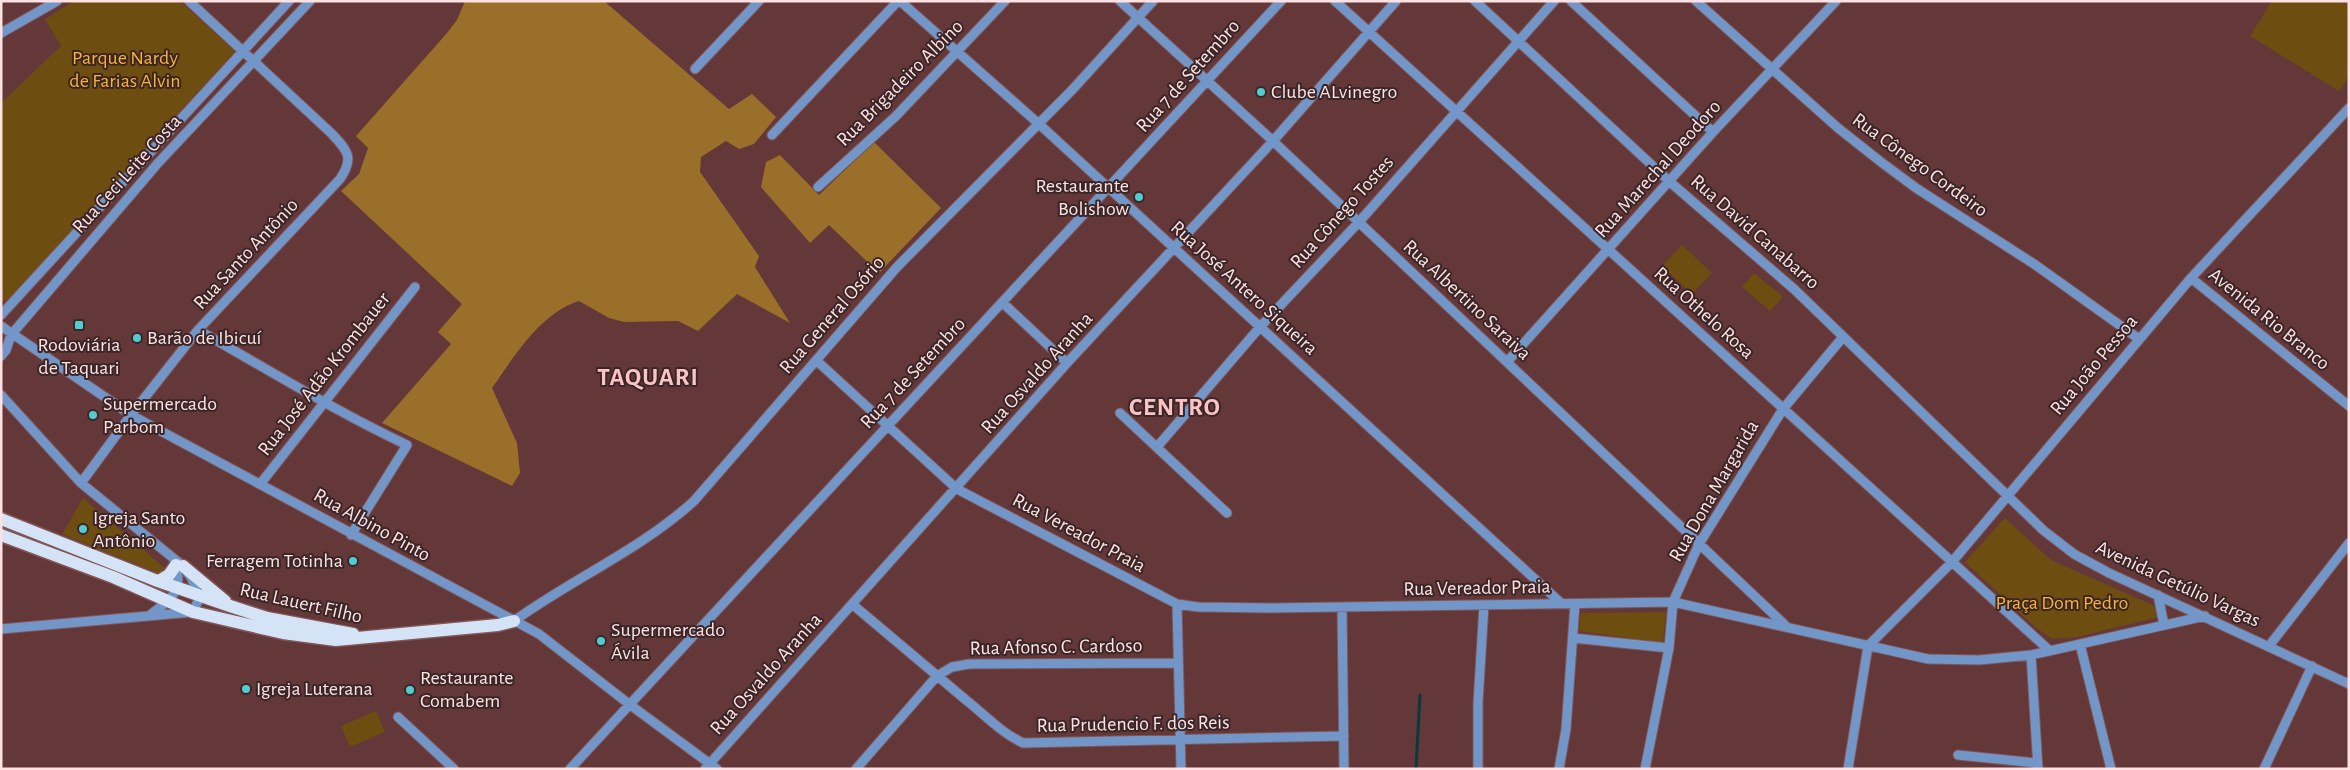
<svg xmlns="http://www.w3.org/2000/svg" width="2350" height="770" font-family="'Alegreya Sans',sans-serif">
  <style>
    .green { fill: #6e4d11 }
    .forest { fill: #996f2a }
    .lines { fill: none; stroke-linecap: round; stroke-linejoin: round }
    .stream { stroke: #083a3b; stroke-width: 3 }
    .minor-casing { stroke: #805657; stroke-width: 11 }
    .major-casing { stroke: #805657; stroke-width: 15 }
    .minor { stroke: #7396c8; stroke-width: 9 }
    .major { stroke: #d5e3f7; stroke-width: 12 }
    .poi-dot { fill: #52cdcf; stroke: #3a2626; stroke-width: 2 }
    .labels { text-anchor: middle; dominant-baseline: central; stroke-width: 4; stroke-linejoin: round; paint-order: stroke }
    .park-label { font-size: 20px; fill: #f9b233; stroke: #3a2626 }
    .street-label { font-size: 20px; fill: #fee1e2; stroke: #3a2626 }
    .poi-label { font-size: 20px; fill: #fee1e2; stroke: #3a2626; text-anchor: start }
    .district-label { font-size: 25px; font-weight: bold; letter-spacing: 1px; fill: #fbc3c4; stroke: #3a2626 }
  </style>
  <rect width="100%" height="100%" fill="#643739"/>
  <path class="green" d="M 74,1 L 180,1 L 235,51 L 11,297 L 1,303 L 1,103 L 61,46 L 45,19 Z
    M 2272,1 L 2349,1 L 2349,76 L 2339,91 L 2250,36 Z
    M 1682,245 L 1712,273 L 1692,294 L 1662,266 Z
    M 1754,273 L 1783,297 L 1770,311 L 1742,287 Z
    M 83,498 L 165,568 L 161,574 L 62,534 Z
    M 2005,518 L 2051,560 L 2155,606 L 2158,617 L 2077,637 L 2052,639 L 2035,627 L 1965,562 Z
    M 1666,612 L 1663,643 L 1579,631 L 1581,613 Z
    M 376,711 L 385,732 L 350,747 L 341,726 Z"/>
  <path class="forest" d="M 465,1 L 604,1 L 729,109 L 752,94 L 776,117 L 754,144 L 739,149 L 726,141 L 701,157 L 700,172 L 759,256 L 755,267 L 790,323 L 737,294 L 698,331 L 678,321 L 624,322 L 609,318 L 579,301 C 539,314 515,356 492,388 L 517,443 L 520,473 L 512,486 L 382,423 L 451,344 L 438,332 L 462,304 L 341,191 L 359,174 L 368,148 L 356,136 L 447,33 L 457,20 Z
    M 874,142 L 941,208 L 879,273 L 829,225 L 810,243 L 761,187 L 766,162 L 780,155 L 819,195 Z"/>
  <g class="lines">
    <path class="stream" d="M 1416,769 L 1420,695"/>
    <g class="minor-casing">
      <path id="minor" d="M 900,1 L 1039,124 L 1562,604
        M 1120,1 L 1273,141 L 1785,625
        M 1335,1 L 2050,651
        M 1475,1 L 1670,182 L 1794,289 L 2043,530 L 2074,554 L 2109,573 L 2349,684
        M 1571,1 L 1713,132
        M 1696,1 L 1838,128 L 1881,162 L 1916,188 L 2034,264 L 2139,339
        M 1,33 L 57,1
        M 695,69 L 759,1
        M 772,135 L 898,1
        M 818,187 L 896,116 L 1005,1
        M 2191,278 L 2349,406
        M 1003,303 L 1067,363
        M 1,315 L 289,1
        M 1,326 L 131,415 L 539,634 L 629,704 L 717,769
        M 198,330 C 267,369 335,411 407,445 L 351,535
        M 1,356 L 6,350 L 11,335 L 158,163 L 310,1
        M 817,361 L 957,489 L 1177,604 L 1198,607 L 1270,608 L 1673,602 L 1928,659 L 1979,660 L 2031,655 L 2205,616
        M 1507,362 L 1713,132 L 1836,1
        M 1,395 L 81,483 L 183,566 L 192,579 L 199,599 L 193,612 L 1,629
        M 1120,413 L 1227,513
        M 1157,447 L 1260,327 L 1359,222 L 1554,1
        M 81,483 L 131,415 L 198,330 L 340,179 C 355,157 347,150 331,133 L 189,1
        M 261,483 L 415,287
        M 2158,595 L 2164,625
        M 852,604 C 890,636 928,668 966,700 C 985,715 1000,732 1023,743 L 1344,736
        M 1177,604 L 1181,769
        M 1342,607 L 1344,769
        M 150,615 C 172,598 184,592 175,563
        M 514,621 C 572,579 640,550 694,501 L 897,267 L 1073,89 L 1153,1
        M 1573,638 L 1669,648
        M 2080,644 L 2111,769
        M 1868,646 L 1952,562 L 2191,278 L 2349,108
        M 2269,646 L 2349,543
        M 2031,655 L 2038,769
        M 398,717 L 454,769
        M 1958,755 L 2037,763
        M 570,769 L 1281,1
        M 705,769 L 1067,363 L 1273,141 L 1396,1
        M 856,769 L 937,676 L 952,667 L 969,664 L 1178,663
        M 1478,769 L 1478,703 L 1484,605
        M 1559,769 L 1566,729 L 1575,604
        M 1645,769 L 1669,648 L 1673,602 L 1699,544 L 1783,409 L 1843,337
        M 1848,769 L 1868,646
        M 2264,769 L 2312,666"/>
    </g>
    <g class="major-casing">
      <path id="major" d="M 1,519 L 155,580 L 230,606 L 267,618 L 353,634
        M 1,535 L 113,577 L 193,612 L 283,633 L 336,640 L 498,625 L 514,621
        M 183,566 L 225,601
        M 159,581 L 169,575 L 176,565"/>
    </g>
    <use href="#minor" class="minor"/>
    <use href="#major" class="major"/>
  </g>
  <g class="poi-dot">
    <circle cx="1261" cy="92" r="5"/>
    <circle cx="1139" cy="197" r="5"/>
    <rect x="74" y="320" width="10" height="10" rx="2.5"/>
    <circle cx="137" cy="338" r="5"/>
    <circle cx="93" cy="415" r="5"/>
    <circle cx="83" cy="529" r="5"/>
    <circle cx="353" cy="561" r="5"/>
    <circle cx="601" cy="641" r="5"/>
    <circle cx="246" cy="689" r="5"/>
    <circle cx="410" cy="690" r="5"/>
  </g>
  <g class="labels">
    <g class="park-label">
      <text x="125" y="58">Parque Nardy<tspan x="125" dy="23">de Farias Alvin</tspan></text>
      <text x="2062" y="603">Praça Dom Pedro</text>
    </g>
    <g class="street-label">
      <text transform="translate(1188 76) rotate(-48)">Rua 7 de Setembro</text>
      <text transform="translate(900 83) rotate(-45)">Rua Brigadeiro Albino</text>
      <text transform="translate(1920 165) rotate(36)">Rua Cônego Cordeiro</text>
      <text transform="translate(1658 169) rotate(-48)">Rua Marechal Deodoro</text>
      <text transform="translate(127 174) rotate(-48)">Rua Ceci Leite Costa</text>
      <text transform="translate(1342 212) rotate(-48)">Rua Cônego Tostes</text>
      <text transform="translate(1755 232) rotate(41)">Rua David Canabarro</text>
      <text transform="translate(246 254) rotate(-47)">Rua Santo Antônio</text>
      <text transform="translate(1244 288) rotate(42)">Rua José Antero Siqueira</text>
      <text transform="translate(1467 300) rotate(43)">Rua Albertino Saraiva</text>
      <text transform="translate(1704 313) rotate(42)">Rua Othelo Rosa</text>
      <text transform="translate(832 315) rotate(-49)">Rua General Osório</text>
      <text transform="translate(2269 319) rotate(39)">Avenida Rio Branco</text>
      <text transform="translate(2094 365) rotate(-50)">Rua João Pessoa</text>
      <text transform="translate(913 373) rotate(-47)">Rua 7 de Setembro</text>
      <text transform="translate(1037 373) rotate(-48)">Rua Osvaldo Aranha</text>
      <text transform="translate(324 374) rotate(-52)">Rua José Adão Krombauer</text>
      <text transform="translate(1714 491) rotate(-60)">Rua Dona Margarida</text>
      <text transform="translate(372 525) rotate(29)">Rua Albino Pinto</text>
      <text transform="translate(1079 533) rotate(28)">Rua Vereador Praia</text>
      <text transform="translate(2178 584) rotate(25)">Avenida Getúlio Vargas</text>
      <text transform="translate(1477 588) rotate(-1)">Rua Vereador Praia</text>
      <text transform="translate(301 603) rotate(13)">Rua Lauert Filho</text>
      <text transform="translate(1056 647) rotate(-1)">Rua Afonso C. Cardoso</text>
      <text transform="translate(766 674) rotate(-48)">Rua Osvaldo Aranha</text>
      <text transform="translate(1133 724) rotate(-1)">Rua Prudencio F. dos Reis</text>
    </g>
    <g class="poi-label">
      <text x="1271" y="92">Clube ALvinegro</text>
      <text x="1129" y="186" text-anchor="end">Restaurante<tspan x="1129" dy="23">Bolishow</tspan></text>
      <text x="147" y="338">Barão de Ibicuí</text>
      <text x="79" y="345" text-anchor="middle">Rodoviária<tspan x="79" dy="23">de Taquari</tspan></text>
      <text x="103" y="404">Supermercado<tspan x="103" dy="23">Parbom</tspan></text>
      <text x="93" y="518">Igreja Santo<tspan x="93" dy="23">Antônio</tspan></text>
      <text x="343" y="561" text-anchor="end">Ferragem Totinha</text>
      <text x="611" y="630">Supermercado<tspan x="611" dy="23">Ávila</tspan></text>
      <text x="420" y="678">Restaurante<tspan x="420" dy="23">Comabem</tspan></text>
      <text x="256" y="689">Igreja Luterana</text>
    </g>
    <g class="district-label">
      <text x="648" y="377">TAQUARI</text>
      <text x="1175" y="407">CENTRO</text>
    </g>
  </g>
  <rect width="2350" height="770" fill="none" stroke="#fee1e2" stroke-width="5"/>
</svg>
